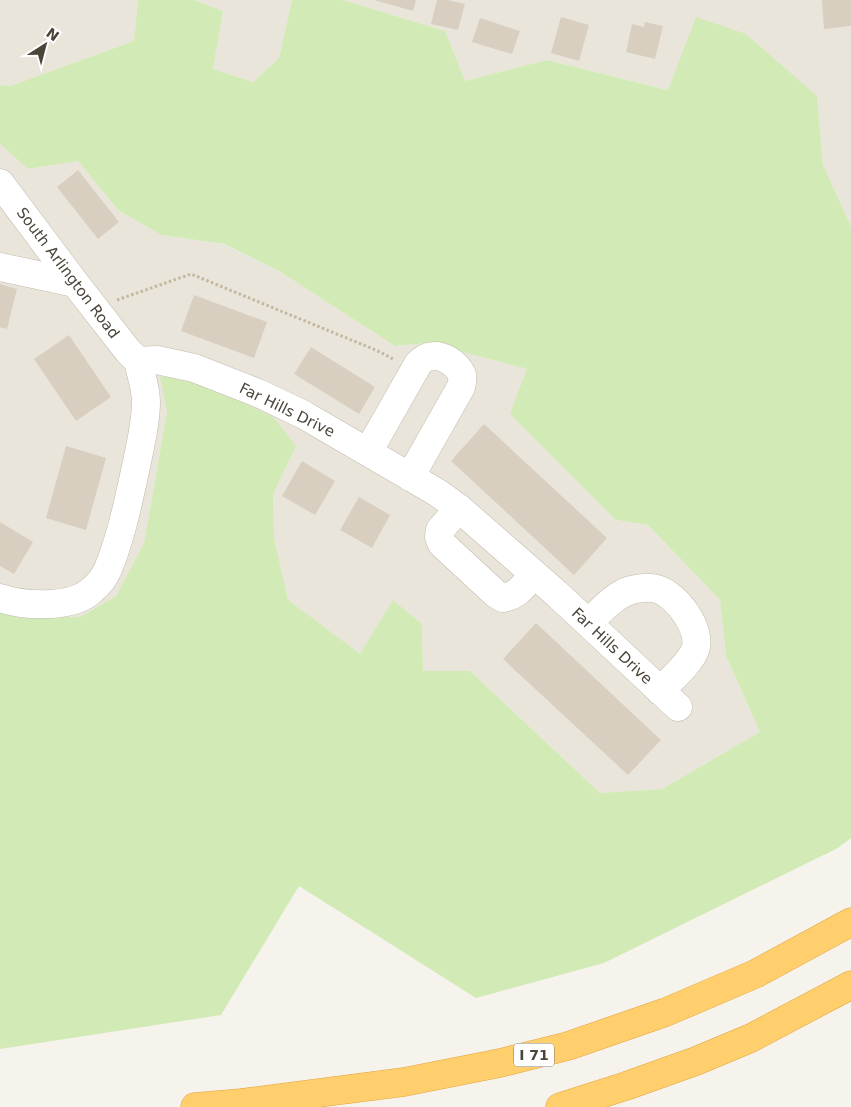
<svg xmlns="http://www.w3.org/2000/svg" width="851" height="1107" font-family="'DejaVu Sans',sans-serif">
  <style>
    .residential { fill: #eae5da }
    .green { fill: #d2eab5 }
    .building { fill: #d8cfc1 }
    .lines { fill: none; stroke-linecap: round; stroke-linejoin: round }
    .minor-casing { stroke: #c2bbae; stroke-width: 29 }
    .highway-casing { stroke: #e0a43c; stroke-width: 29 }
    .path { stroke: #c4b79f; stroke-width: 3; stroke-dasharray: 2.5 2.5; stroke-linecap: butt }
    .minor { stroke: #fff; stroke-width: 28 }
    .highway { stroke: #ffcf6e; stroke-width: 28 }
    .labels { text-anchor: middle; dominant-baseline: central; stroke-width: 4.5; stroke-linejoin: round; paint-order: stroke }
    .shield { fill: #fff; stroke: #817c74; stroke-width: 1 }
    .shield-label { font-size: 14px; font-weight: bold; fill: #4b4439 }
    .street-label { font-size: 15px; fill: #4b4439; stroke: #fff }
  </style>
  <rect width="100%" height="100%" fill="#f6f3ec"/>
  <path class="residential" d="M 0,0 L 138,0 L 134,41 L 10,86 L 0,85 Z
    M 194,0 L 292,0 L 279,58 L 253,82 L 213,69 L 223,11 Z
    M 343,0 L 851,0 L 851,229 L 850,224 L 823,165 L 817,96 L 696,18 L 669,90 L 547,60 L 465,81 L 445,31 Z
    M 0,144 L 28,169 L 78,161 L 118,210 L 161,235 L 223,244 L 279,271 L 395,346 L 426,343 L 527,369 L 616,520 L 648,525 L 720,600 L 726,656 L 760,732 L 662,789 L 600,793 L 470,671 L 423,671 L 422,624 L 393,601 L 360,655 L 288,601 L 274,537 L 273,493 L 296,446 L 198,382 L 161,376 L 167,412 L 144,543 L 116,596 L 80,617 L 17,619 L 0,610 Z"/>
  <path class="green" d="M 138,0 L 194,0 L 223,11 L 213,69 L 253,82 L 279,58 L 292,0 L 343,0 L 445,31 L 465,81 L 547,60 L 668,90 L 696,17 L 746,34 L 817,96 L 823,165 L 850,224 L 851,229 L 851,838 L 838,848 L 604,963 L 476,998 L 299,886 L 221,1015 L 0,1049 L 0,610 L 17,618 L 80,617 L 116,596 L 144,543 L 167,412 L 160,376 L 198,382 L 273,417 L 296,446 L 273,494 L 274,537 L 288,600 L 360,654 L 393,600 L 422,624 L 423,671 L 470,671 L 600,793 L 662,789 L 760,732 L 726,656 L 720,600 L 648,525 L 616,520 L 510,414 L 527,369 L 427,343 L 395,346 L 279,271 L 224,244 L 161,235 L 118,210 L 78,161 L 28,169 L 0,144 L 0,85 L 10,86 L 134,41 Z"/>
  <path class="building" d="M 374,0 L 416,0 L 413,11 Z
    M 437,0 L 448,0 L 465,4 L 458,30 L 431,24 Z
    M 822,0 L 851,0 L 851,26 L 824,29 Z
    M 561,17 L 589,25 L 579,61 L 551,53 Z
    M 480,18 L 520,31 L 512,54 L 472,42 Z
    M 645,22 L 663,26 L 655,59 L 626,52 L 632,24 L 644,27 Z
    M 78,170 L 119,222 L 98,239 L 57,187 Z
    M 0,284 L 17,289 L 7,329 L 0,327 Z
    M 194,295 L 267,322 L 254,358 L 181,331 Z
    M 69,335 L 111,397 L 76,421 L 34,359 Z
    M 311,347 L 375,387 L 359,414 L 294,374 Z
    M 484,424 L 607,538 L 574,575 L 451,461 Z
    M 66,446 L 106,458 L 86,530 L 46,518 Z
    M 302,461 L 335,481 L 315,515 L 282,496 Z
    M 359,497 L 390,515 L 372,548 L 340,530 Z
    M 0,522 L 33,542 L 14,574 L 0,566 Z
    M 536,623 L 661,740 L 628,775 L 503,659 Z"/>
  <g class="lines">
    <g class="minor-casing">
      <path id="minor" d="M 0,183 L 75,283 L 128,351 L 138,361
        M 0,267 L 75,283
        M 138,361 L 157,360 L 194,368 L 258,393 L 304,415 L 438,493 L 461,510 L 557,594 L 678,707
        M 368,452 L 418,364 C 421,361 424,358 428,357 C 441,353 457,363 462,375 C 463,379 462,383 461,387 L 410,477
        M 459,508 L 440,530 L 439,537 L 442,544 L 496,594 L 503,598 C 519,595 524,585 534,574
        M 0,598 C 24,606 72,609 92,590 C 98,585 105,576 108,569 C 122,535 129,498 137,462 C 141,442 146,422 146,402 C 146,389 141,374 138,361
        M 588,623 C 600,612 614,595 631,590 C 639,588 649,587 657,589 C 676,594 703,630 695,650 C 689,665 671,679 660,691"/>
    </g>
    <g class="highway-casing">
      <path id="highway" d="M 195,1107 L 241,1103 L 404,1082 L 500,1063 L 568,1046 L 666,1012 L 755,974 L 851,922
        M 560,1107 L 626,1086 L 696,1061 L 751,1038 L 851,985"/>
    </g>
    <path class="path" d="M 117,300 L 191,274 L 378,351 L 395,360"/>
    <use href="#minor" class="minor"/>
    <use href="#highway" class="highway"/>
  </g>
  <g class="labels">
    <rect class="shield" x="514" y="1043.5" width="40" height="23" rx="4"/>
    <g class="shield-label">
      <text x="534" y="1055">I 71</text>
    </g>
    <g class="street-label">
      <text transform="translate(68 273) rotate(53)">South Arlington Road</text>
      <text transform="translate(287 410) rotate(26)">Far Hills Drive</text>
      <text transform="translate(612 646) rotate(43)">Far Hills Drive</text>
    </g>
  </g>
  <g transform="translate(45 45) rotate(36)" stroke="#ffffff" stroke-width="4" paint-order="stroke">
  <path d="M0-4L9 19L0 12L-9 19Z" fill="#4b4439"/>
  <text y="-8" font-size="14" font-weight="bold" text-anchor="middle" fill="#4b4439">N</text>
  </g>
</svg>
